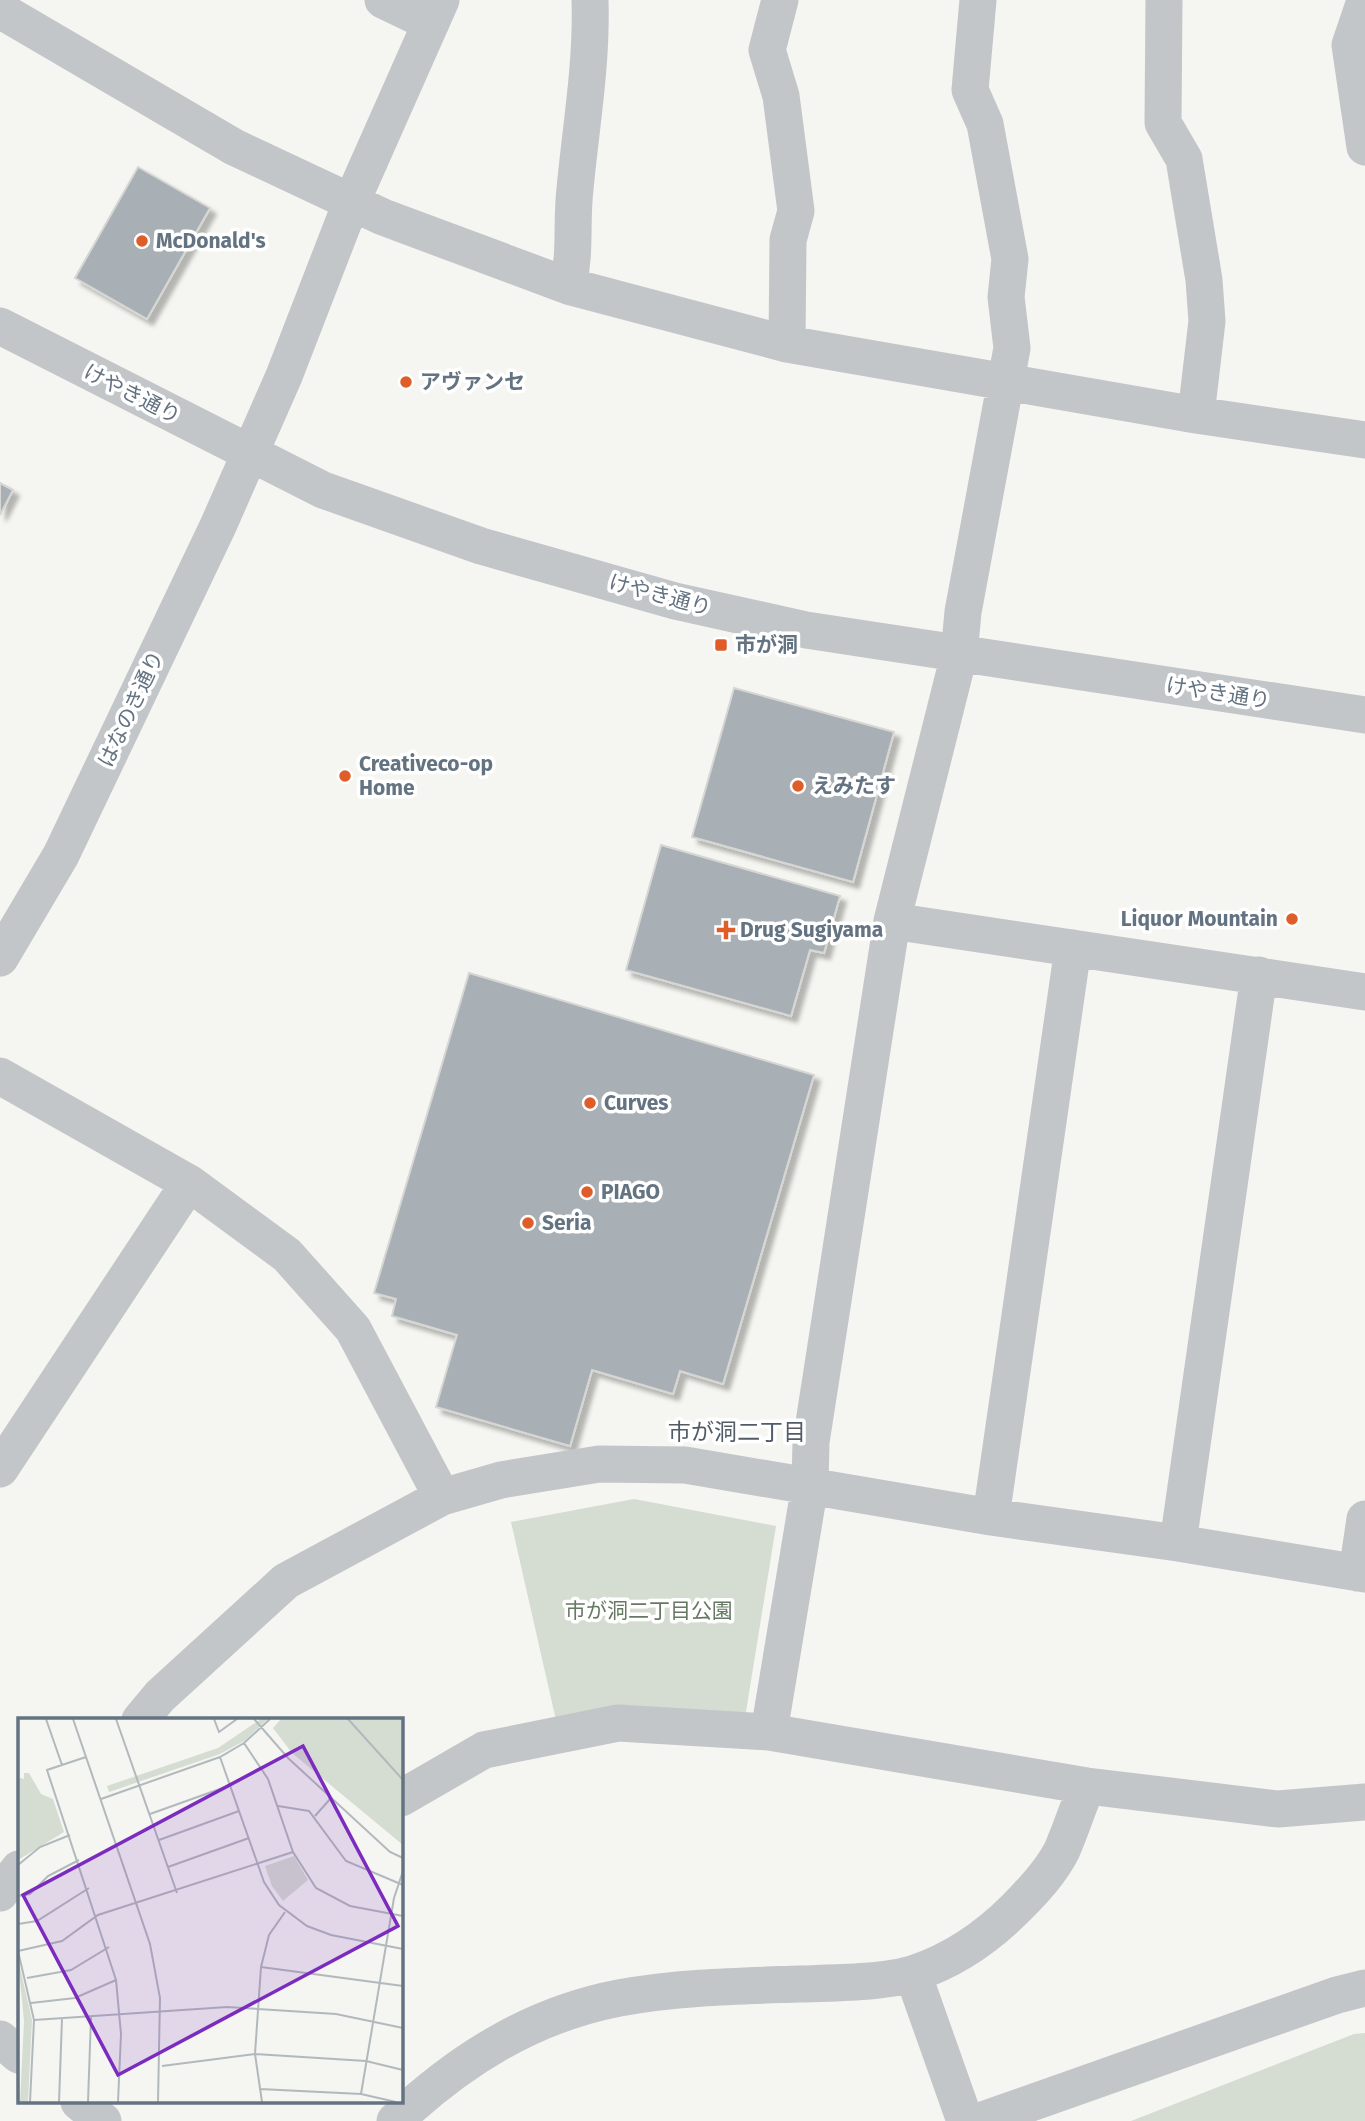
<svg xmlns="http://www.w3.org/2000/svg" width="1365" height="2121" font-family="'Fira Sans','Noto Sans JP',sans-serif">
  <style>
    .green { fill: #d5dcd2 }
    .building { fill: #a8afb5; stroke: #d6d6d4; stroke-width: 2; filter: url(#shadow) }
    .lines { fill: none; stroke-linecap: round; stroke-linejoin: round }
    .minor { stroke: #c2c6c9; stroke-width: 37 }
    .poi-dot { fill: #de5d28; stroke: #fff; stroke-width: 2.5 }
    .labels { text-anchor: middle; dominant-baseline: central; stroke-width: 7; stroke-linejoin: round; paint-order: stroke }
    .poi-label { font-size: 21px; font-weight: bold; fill: #647381; stroke: #fff; text-anchor: start }
    .street-label { font-size: 21px; fill: #647381; stroke: #fff }
    .park-label { font-size: 21px; fill: #667963; stroke: #fff }
    .neighbourhood-label { font-size: 23px; fill: #525c67; stroke: #fff }
    .inset-road { fill: none; stroke: #b2b9bd; stroke-width: 2 }
    .view { fill: #7b2cbf; fill-opacity: 0.15; stroke: #7b2cbf; stroke-width: 3.5 }
    .inset-edge { fill: none; stroke: #647381; stroke-width: 3.5 }
  </style>
  <defs>
    <filter id="shadow"><feDropShadow dx="6" dy="6" stdDeviation="2" flood-color="#0004"/></filter>
  </defs>
  <rect width="100%" height="100%" fill="#f5f5f1"/>
  <path class="green" d="M 634,1499 L 776,1526 L 744,1724 L 558,1729 L 511,1522 Z
    M 1365,2033 L 1365,2121 L 1131,2121 L 1354,2034 Z"/>
  <path class="building" d="M 138,167 L 210,208 L 147,319 L 75,278 Z
    M 0,483 L 13,490 L 0,515 Z
    M 734,688 L 894,732 L 853,882 L 692,837 Z
    M 661,845 L 840,896 L 824,953 L 810,950 L 791,1016 L 626,970 Z
    M 469,973 L 814,1075 L 723,1384 L 680,1371 L 673,1394 L 592,1370 L 570,1446 L 436,1407 L 457,1335 L 392,1316 L 396,1299 L 374,1293 Z"/>
  <g class="lines">
    <path class="minor" d="M 383,0 L 431,23
      M 780,0 L 767,50 L 781,96 L 796,211 L 788,240 L 787,344
      M 1164,0 L 1163,123 L 1184,159 L 1204,280 L 1207,321 L 1196,415
      M 1365,1 L 1350,45 L 1365,147
      M 0,10 L 234,147 L 383,217 L 568,286 L 787,344 L 1196,415 L 1365,440
      M 568,286 C 576,251 571,223 575,189 C 581,125 592,64 590,0
      M 0,326 L 323,490 L 481,546 L 675,601 L 806,630 L 1365,715
      M 892,921 L 1365,992
      M 0,958 L 61,855 L 218,526 L 284,376 L 351,203 L 441,0
      M 0,1076 L 189,1183 L 287,1255 L 353,1329 L 442,1497
      M 0,1469 L 189,1183
      M 991,1517 L 1073,948
      M 1178,1543 L 1259,975
      M 1357,1573 L 1365,1519
      M 140,1720 L 160,1696 L 286,1581 L 442,1497 L 501,1480 L 599,1464 L 685,1465 L 991,1517 L 1178,1543 L 1365,1574
      M 769,1732 L 810,1485 L 811,1442 L 892,921 L 959,655 L 963,612 L 1012,348 L 1006,297 L 1010,259 L 985,124 L 970,90 L 978,0
      M 401,1798 L 484,1750 L 618,1723 L 769,1732 L 1087,1786 L 1278,1809 L 1365,1802
      M 0,1893 L 19,1869
      M 913,1974 L 965,2121
      M 0,2039 L 19,2055
      M 79,2102 L 103,2121
      M 395,2121 C 460,2060 531,2015 619,1998 C 678,1987 740,1986 799,1984 C 831,1983 885,1983 915,1973 C 954,1960 987,1937 1016,1908 C 1033,1891 1051,1872 1062,1850 C 1071,1829 1078,1807 1087,1786
      M 980,2121 L 1337,1995 L 1365,1988"/>
  </g>
  <g class="poi-dot">
    <circle cx="142" cy="241" r="7"/>
    <circle cx="406" cy="382" r="7"/>
    <rect x="714" y="638" width="14" height="14" rx="3.5"/>
    <circle cx="345" cy="776" r="7"/>
    <circle cx="798" cy="786" r="7"/>
    <circle cx="1292" cy="919" r="7"/>
    <path d="M722.5 919.5h7v7h7v7h-7v7h-7v-7h-7v-7h7z"/>
    <circle cx="590" cy="1103" r="7"/>
    <circle cx="587" cy="1192" r="7"/>
    <circle cx="528" cy="1223" r="7"/>
  </g>
  <g class="labels">
    <g class="poi-label">
      <text x="156" y="241">McDonald's</text>
      <text x="420" y="382">アヴァンセ</text>
      <text x="735" y="645">市が洞</text>
      <text x="359" y="764">Creativeco-op<tspan x="359" dy="24">Home</tspan></text>
      <text x="812" y="786">えみたす</text>
      <text x="1278" y="919" text-anchor="end">Liquor Mountain</text>
      <text x="740" y="930">Drug Sugiyama</text>
      <text x="604" y="1103">Curves</text>
      <text x="601" y="1192">PIAGO</text>
      <text x="542" y="1223">Seria</text>
    </g>
    <g class="street-label">
      <text transform="translate(132 394) rotate(27)">けやき通り</text>
      <text transform="translate(660 595) rotate(15)">けやき通り</text>
      <text transform="translate(1218 693) rotate(9)">けやき通り</text>
      <text transform="translate(131 709) rotate(-65)">はなのき通り</text>
    </g>
    <g class="park-label">
      <text x="649" y="1611">市が洞二丁目公園</text>
    </g>
    <g class="neighbourhood-label">
      <text x="737" y="1432">市が洞二丁目</text>
    </g>
  </g>
  <g transform="translate(18 1718)">
    <rect width="385" height="385" fill="#f5f5f1"/>
    <path d="M 243,1 L 250,1 L 226,23 L 202,36 L 91,74 L 89,68 L 200,30 ZM 263,1 L 385,1 L 385,127 L 274,35 L 255,10 ZM 6,55 L 11,55 L 23,76 L 35,81 L 46,114 L 0,142 L 0,59 L 6,61 ZM 276,138 L 290,162 L 265,183 L 254,168 L 247,148 ZM 0,241 L 14,302 L 10,384 L 2,384 L 6,303 Z" fill="#d5dcd2"/>
    <path class="inset-road" d="M 28,1 L 44,47M 55,1 L 132,226 L 142,280 L 140,384M 98,1 L 159,175M 196,1 L 201,14 L 219,1M 236,1 L 270,40 L 372,134 L 385,140M 330,1 L 385,62M 226,25 L 250,61 L 275,134 L 298,170 L 332,188 L 385,198M 68,39 L 29,52 L 98,262 L 103,316 L 100,384M 202,39 L 246,164 L 261,187 L 289,208 L 313,217 L 385,231M 83,81 L 202,39 L 226,25 L 252,1M 260,88 L 291,93 L 328,143 L 385,167M 132,96 L 213,67M 297,98 L 313,80M 141,122 L 221,93M 0,147 L 22,129 L 52,117M 150,149 L 231,120M 0,178 L 12,176 L 30,158 L 61,142M 0,206 L 19,203 L 71,170M 0,233 L 44,223 L 80,197 L 275,134M 0,233 L 16,302 L 12,384M 243,249 L 385,268M 9,260 L 53,252 L 91,229M 13,285 L 57,280 L 98,262M 16,302 L 209,289 L 318,296 L 385,310M 144,348 L 237,336 L 348,343 L 385,352M 242,371 L 343,376 L 378,384M 343,376 L 376,180 L 385,153M 41,384 L 44,301M 70,384 L 73,299M 244,384 L 237,336 L 243,249 L 251,217 L 267,194"/>
    <path class="view" d="M 285,28 L 380,208 L 100,357 L 5,177 Z"/>
    <rect width="385" height="385" class="inset-edge"/>
  </g>
</svg>
